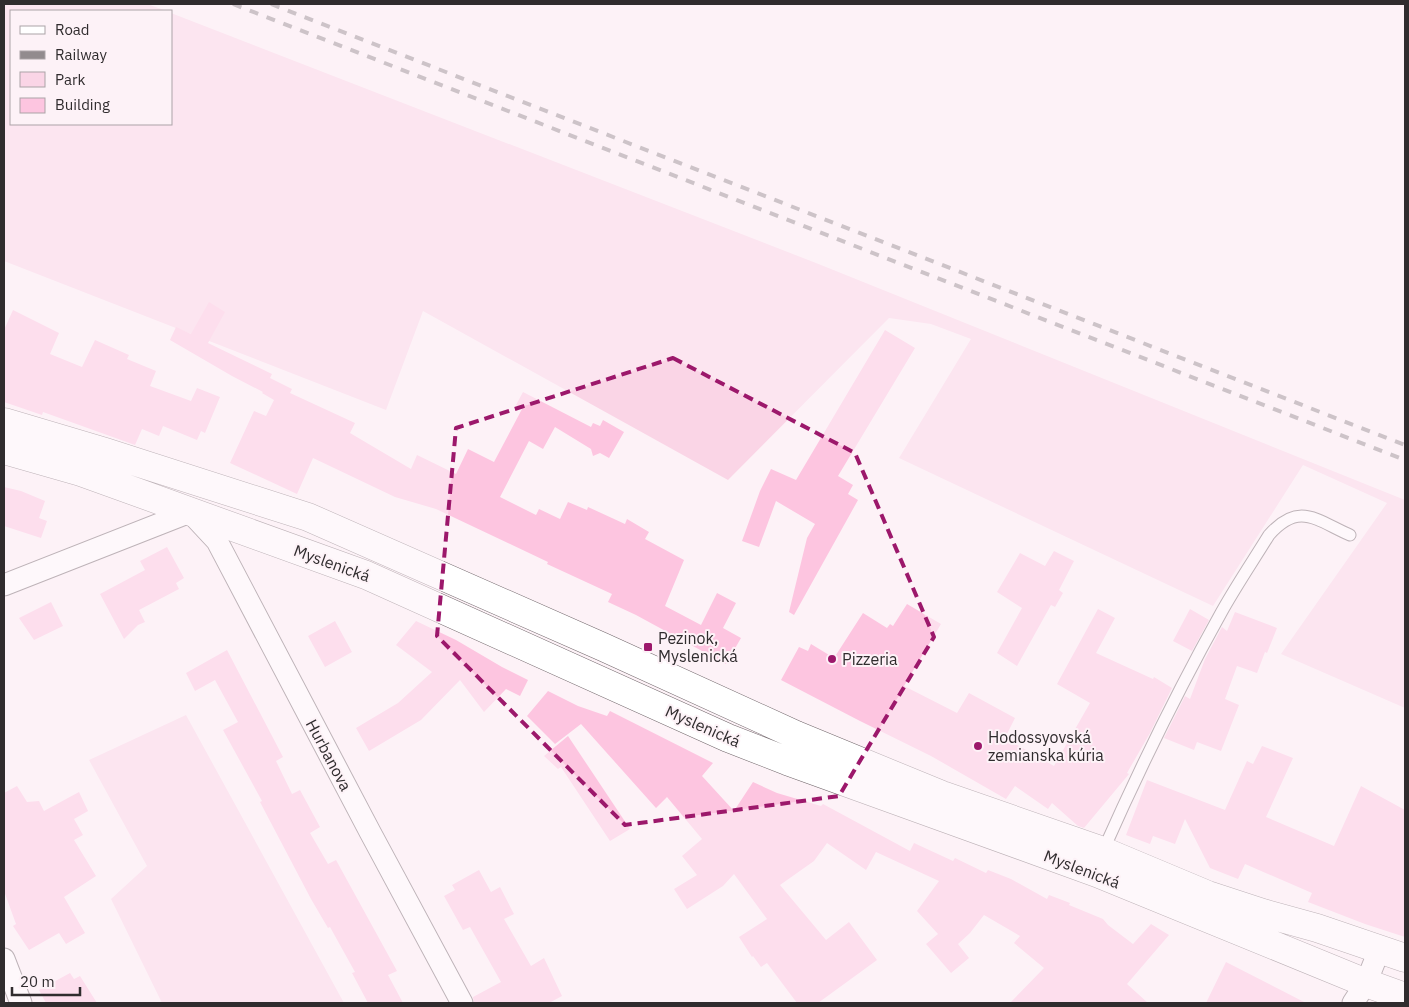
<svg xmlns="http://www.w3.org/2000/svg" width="1409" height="1007" font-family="'IBM Plex Sans',sans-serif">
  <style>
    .green { fill: #fad5e6 }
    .building { fill: #fdc5e0 }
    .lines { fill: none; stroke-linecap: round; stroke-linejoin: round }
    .lane-casing { stroke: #71676b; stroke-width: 13 }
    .street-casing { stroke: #71676b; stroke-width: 23 }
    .secondary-casing { stroke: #71676b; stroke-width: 29 }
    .lane { stroke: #fff; stroke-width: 11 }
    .street { stroke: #fff; stroke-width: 21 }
    .secondary { stroke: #fff; stroke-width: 28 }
    .rail { stroke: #928b8e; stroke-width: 4; stroke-dasharray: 9 9; stroke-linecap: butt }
    .marked { fill: none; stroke: #9c186b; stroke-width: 4; stroke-dasharray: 10 6; stroke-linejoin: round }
    .poi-dot { fill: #9c186b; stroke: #fdf2f7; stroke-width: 2 }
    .labels { text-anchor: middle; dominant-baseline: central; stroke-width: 4; stroke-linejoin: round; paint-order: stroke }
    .street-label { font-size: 16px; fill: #302c2e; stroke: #fdf2f7 }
    .poi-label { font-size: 16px; fill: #302c2e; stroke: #fdf2f7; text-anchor: start }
  </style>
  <rect width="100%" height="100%" fill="#fdf2f7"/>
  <path class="green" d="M 4,4 L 147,4 L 167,11 L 11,11 L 11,124 L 171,124 L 171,13 L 816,263 L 1405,500 L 1405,708 L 1281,654 L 1387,503 L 1303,465 L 1213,606 L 899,458 L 971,339 L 931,324 L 889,318 L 728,480 L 423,311 L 386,410 L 4,261 Z
    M 186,715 L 344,1003 L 162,1003 L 111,899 L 147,866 L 89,760 Z"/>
  <path class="building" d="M 209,302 L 225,312 L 208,343 L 272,374 L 270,378 L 292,389 L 290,393 L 355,423 L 350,433 L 411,469 L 417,455 L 456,474 L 468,449 L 494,462 L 522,409 L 516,405 L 523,392 L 591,427 L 593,423 L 600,426 L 603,420 L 624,432 L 609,458 L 600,453 L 593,456 L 591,449 L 555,427 L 543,449 L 529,441 L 500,497 L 536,515 L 539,509 L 560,519 L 568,502 L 587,510 L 588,507 L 625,524 L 627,519 L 649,532 L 645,539 L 684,560 L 665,606 L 701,625 L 717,593 L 736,603 L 723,628 L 741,638 L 726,664 L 636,615 L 608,602 L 612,594 L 547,564 L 548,562 L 436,509 L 395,497 L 313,458 L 297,494 L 230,463 L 254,411 L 266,416 L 274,400 L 262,393 L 263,392 L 232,376 L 170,340 L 176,327 L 191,334 Z
    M 13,310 L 59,333 L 50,354 L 82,367 L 95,340 L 129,355 L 127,359 L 156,371 L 150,386 L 191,401 L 197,388 L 220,397 L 205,433 L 201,431 L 197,440 L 163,426 L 159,436 L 142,429 L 135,445 L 43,412 L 42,415 L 4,402 L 4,330 Z
    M 885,330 L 915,348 L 838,476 L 853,485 L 848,494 L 858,500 L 794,615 L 789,612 L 807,538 L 815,524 L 776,501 L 759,547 L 742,541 L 760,491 L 771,469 L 796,480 Z
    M 4,487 L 21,491 L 45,501 L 39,518 L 47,521 L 41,538 L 4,526 Z
    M 167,547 L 184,578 L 176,583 L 179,589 L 139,610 L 145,622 L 138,625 L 124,639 L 100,594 L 145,570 L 140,561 Z
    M 1054,551 L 1074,561 L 1059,590 L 1063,593 L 1055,607 L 1051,605 L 1017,666 L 997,653 L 1022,608 L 997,592 L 1020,553 L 1045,566 Z
    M 51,602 L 63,626 L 34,640 L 19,618 Z
    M 907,604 L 941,624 L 904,686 L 957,713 L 969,693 L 1015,718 L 1005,738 L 1054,766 L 1090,703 L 1057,684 L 1098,609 L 1115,618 L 1096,653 L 1153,679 L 1154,677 L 1172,688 L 1150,733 L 1127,773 L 1129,774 L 1084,828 L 1078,826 L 1052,803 L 1048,809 L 1015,786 L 1006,799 L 931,756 L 860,721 L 781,680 L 799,647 L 808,651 L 811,644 L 834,658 L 863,613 L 887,628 L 890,624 L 893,626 Z
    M 1190,609 L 1209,620 L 1192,651 L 1173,641 Z
    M 1235,612 L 1277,628 L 1267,653 L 1265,652 L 1257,673 L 1237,666 L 1225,699 L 1239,705 L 1221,751 L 1197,742 L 1194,750 L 1164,738 L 1185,696 L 1190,699 L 1205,659 L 1222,627 L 1227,631 Z
    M 335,621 L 352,652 L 325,667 L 308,636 Z
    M 416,621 L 456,640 L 502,667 L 528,680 L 520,696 L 506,689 L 484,712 L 460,680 L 421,720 L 369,751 L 356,728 L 398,703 L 432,672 L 396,645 Z
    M 227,650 L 283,757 L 276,761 L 292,794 L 300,790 L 320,827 L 310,833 L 328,864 L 336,860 L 397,971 L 388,975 L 403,1003 L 368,1003 L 352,973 L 355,972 L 330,927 L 328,928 L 311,899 L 260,802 L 262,801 L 223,730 L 238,722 L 215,680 L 195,691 L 186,673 Z
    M 548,691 L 578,706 L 607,716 L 610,711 L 713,763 L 702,776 L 734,811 L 753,782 L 777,793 L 821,806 L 823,804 L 910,851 L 914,843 L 953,861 L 955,858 L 986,873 L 988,870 L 1011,879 L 1047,899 L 1049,895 L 1070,903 L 1069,905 L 1103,919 L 1108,925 L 1133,944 L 1151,924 L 1169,935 L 1127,984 L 1148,1003 L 1010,1003 L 1044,968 L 1014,943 L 1020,936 L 984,915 L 970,933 L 958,944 L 969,958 L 951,973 L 926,944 L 938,934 L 917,911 L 939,881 L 876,852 L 866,870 L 827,843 L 814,861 L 780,885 L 826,940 L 849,922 L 877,960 L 818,1003 L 797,1003 L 767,963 L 761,967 L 753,956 L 752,957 L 739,937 L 767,919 L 734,874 L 723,886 L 687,909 L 674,889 L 697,875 L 682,856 L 702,839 L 667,797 L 656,808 L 581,724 L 555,744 L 527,716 Z
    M 568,736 L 630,829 L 610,841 L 561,767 L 558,769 L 544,756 Z
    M 1262,746 L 1293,758 L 1266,817 L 1334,846 L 1361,786 L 1405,810 L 1405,937 L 1365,924 L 1308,902 L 1312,893 L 1245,864 L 1238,879 L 1210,868 L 1185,819 L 1175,844 L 1153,836 L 1150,844 L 1126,835 L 1147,780 L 1225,810 L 1247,761 L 1253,764 Z
    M 17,786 L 27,802 L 39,801 L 44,811 L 79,792 L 88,811 L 74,819 L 83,835 L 74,840 L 96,876 L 64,897 L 85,933 L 66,944 L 59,933 L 29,950 L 13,926 L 16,924 L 4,891 L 4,793 Z
    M 479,870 L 491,892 L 500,887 L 514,914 L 504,919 L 531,966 L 544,958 L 562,996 L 549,1003 L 474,1003 L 473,997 L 501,982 L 470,927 L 463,930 L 444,896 L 455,890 L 452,885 Z
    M 1226,962 L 1306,1003 L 1206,1003 Z
    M 70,973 L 74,979 L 80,976 L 97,1003 L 46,1003 L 39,990 Z"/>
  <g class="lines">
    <g class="lane-casing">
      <path id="lane" d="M 1103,851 C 1139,770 1178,690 1221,613 C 1236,586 1253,561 1269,535 C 1299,501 1316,520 1350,535"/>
    </g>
    <g class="street-casing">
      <path id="street" d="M 4,585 L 190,512 L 217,541 L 370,832 L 462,1003
        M 4,959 L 21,1003
        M 1353,1003 L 1366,983 L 1380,948"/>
    </g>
    <g class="secondary-casing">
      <path id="secondary" d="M 4,422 L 105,452 L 308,517 L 603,647 L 796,735 L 942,795 L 1103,851 L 1208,895 L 1263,913 L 1317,928 L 1405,958
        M 4,450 L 81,472 L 366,575 L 728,738 L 787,761 L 1097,873 L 1366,983 L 1405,997"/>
    </g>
    <use href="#lane" class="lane"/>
    <use href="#street" class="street"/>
    <use href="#secondary" class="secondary"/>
    <path class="rail" d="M 233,4 L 1405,460
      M 271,4 L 1405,445"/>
  </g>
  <path d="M0 0H1409V1007H0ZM 673,358 L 855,453 L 934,637 L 839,796 L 625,825 L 437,636 L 456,428 Z" fill="#fdf2f7" fill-opacity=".55" fill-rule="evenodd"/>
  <path class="marked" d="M 673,358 L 855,453 L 934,637 L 839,796 L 625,825 L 437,636 L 456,428 Z"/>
  <g class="poi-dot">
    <rect x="643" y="642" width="10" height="10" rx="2.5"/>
    <circle cx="832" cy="659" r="5"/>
    <circle cx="978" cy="746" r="5"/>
  </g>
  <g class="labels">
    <g class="street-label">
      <text transform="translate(332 563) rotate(20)">Myslenická</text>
      <text transform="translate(703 726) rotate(24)">Myslenická</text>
      <text transform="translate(329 755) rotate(62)">Hurbanova</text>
      <text transform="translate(1082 869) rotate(21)">Myslenická</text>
    </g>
    <g class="poi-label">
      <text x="658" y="638">Pezinok,<tspan x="658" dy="18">Myslenická</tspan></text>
      <text x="842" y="659">Pizzeria</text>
      <text x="988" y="737">Hodossyovská<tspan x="988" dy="18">zemianska kúria</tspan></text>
    </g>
  </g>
  <rect width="1409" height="1007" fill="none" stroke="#302c2e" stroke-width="10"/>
  <rect x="10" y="10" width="162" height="115" fill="#fdf2f7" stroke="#aba3a7"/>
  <rect x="20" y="26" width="25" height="8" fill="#ffffff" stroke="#aba3a7"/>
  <text x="55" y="35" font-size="15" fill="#302c2e">Road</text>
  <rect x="20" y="51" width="25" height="8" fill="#928b8e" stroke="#aba3a7"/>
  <text x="55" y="60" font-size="15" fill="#302c2e">Railway</text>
  <rect x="20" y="72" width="25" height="15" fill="#fad5e6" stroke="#aba3a7"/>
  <text x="55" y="85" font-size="15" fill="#302c2e">Park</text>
  <rect x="20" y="98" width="25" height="15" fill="#fdc5e0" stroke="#aba3a7"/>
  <text x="55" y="110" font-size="15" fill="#302c2e">Building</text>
  <path d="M12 987v8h68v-8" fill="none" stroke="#302c2e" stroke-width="2.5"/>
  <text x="20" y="987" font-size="15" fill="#302c2e" stroke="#fdf2f7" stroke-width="4" paint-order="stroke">20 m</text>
</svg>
